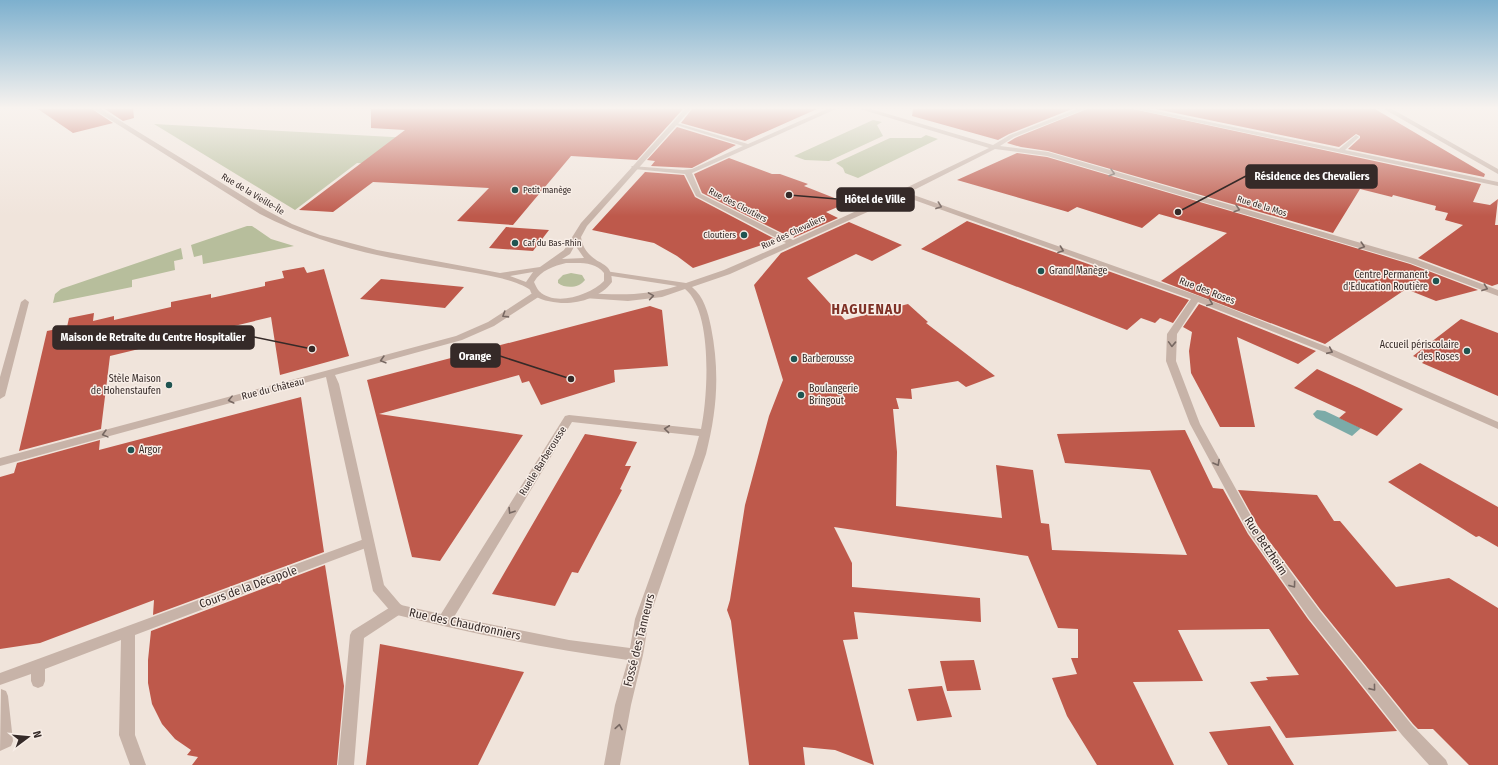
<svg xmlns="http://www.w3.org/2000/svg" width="1498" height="765" font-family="'Fira Sans Condensed',sans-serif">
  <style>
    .green { fill: #b7be9c }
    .water { fill: #7caba8 }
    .building { fill: #be594b }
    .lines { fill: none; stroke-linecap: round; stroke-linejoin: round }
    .pedestrian { fill: #c7b3a8; fill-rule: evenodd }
    .minor { fill: #c7b3a8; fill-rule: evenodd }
    .tertiary { fill: #c7b3a8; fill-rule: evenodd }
    .oneway { stroke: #776862 }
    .poi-dot { fill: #205451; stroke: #f8eee7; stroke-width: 1.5 }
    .labels { text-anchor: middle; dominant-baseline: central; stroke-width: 3; stroke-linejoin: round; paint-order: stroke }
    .far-poi-label { font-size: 9px; fill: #352a28; stroke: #f8eee7; text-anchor: start }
    .far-street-label { font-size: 9px; fill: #352a28; stroke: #f8eee7 }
    .poi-label { font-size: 10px; fill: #352a28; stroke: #f8eee7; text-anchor: start }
    .street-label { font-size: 10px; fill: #352a28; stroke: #f8eee7 }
    .near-street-label { font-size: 12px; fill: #352a28; stroke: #f8eee7 }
    .district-label { font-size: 14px; font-weight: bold; letter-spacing: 1px; fill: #7f3126; stroke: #f8eee7 }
    .leader { fill: none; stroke: #352a28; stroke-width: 1.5 }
    .callout-dot { fill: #352a28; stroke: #f8eee7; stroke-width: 1.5 }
    .callout { fill: #352a28; stroke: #352a28; stroke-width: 1.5 }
    .callout-label { font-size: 11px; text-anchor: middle; font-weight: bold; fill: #fff }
  </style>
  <rect width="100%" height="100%" fill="#f0e4db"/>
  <path class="green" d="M 873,120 L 882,122 L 877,125 L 883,136 L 829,161 L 805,160 L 794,156 Z
    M 154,124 L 411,138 L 496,172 L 357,163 L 295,210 Z
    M 926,135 L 938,139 L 858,178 L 845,173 L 843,168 L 836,163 L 890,138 L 921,138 Z
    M 247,226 L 252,226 L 271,239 L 294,246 L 203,264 L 202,255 L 194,257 L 191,245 Z
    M 181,248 L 183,259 L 174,261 L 175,270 L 132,280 L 132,287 L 53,303 L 55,294 L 61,289 Z
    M 571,273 L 582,275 L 585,280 C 579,288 566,289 558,283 L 558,280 L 563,275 Z"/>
  <path class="water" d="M 1317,410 L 1325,411 L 1361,428 L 1352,436 L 1316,418 L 1313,414 Z"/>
  <path class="building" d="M 38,109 L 92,109 L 113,123 L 73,133 Z
    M 105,109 L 133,109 L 134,118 L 123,121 Z
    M 371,109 L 683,109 L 637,160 L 571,156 L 513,225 L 457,221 L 489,188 L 373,182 L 333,212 L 299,210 L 405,130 L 371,128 Z
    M 692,109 L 817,109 L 745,141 L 681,123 Z
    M 913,109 L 1072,109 L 1009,134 L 998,140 L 912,116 Z
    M 1087,109 L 1133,109 L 1481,184 L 1473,202 L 1490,205 L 1498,199 L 1495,225 L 1498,225 L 1498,284 L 1492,286 L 1418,258 L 1463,225 L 1445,220 L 1448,213 L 1435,210 L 1436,206 L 1393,195 L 1392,197 L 1360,189 L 1333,233 L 1048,151 L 1021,147 L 1007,143 L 1015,138 Z
    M 1156,109 L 1375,109 L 1485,174 L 1484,177 L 1348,149 L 1360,138 L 1360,136 L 1356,134 L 1339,147 Z
    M 677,127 L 736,145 L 692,168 L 651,166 L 655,161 L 647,160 Z
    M 1017,153 L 1047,157 L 1410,264 L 1478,290 L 1436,301 L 1406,289 L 1325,344 L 1161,281 L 1227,233 L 1159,214 L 1142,228 L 1077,207 L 1068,212 L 957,180 Z
    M 729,158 L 772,174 L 780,174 L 808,184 L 804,186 L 847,203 L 826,212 L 838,218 L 793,238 L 797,233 L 788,236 L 702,193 L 694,174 Z
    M 645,172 L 684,175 L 695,197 L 777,240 L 693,268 L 677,256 L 654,243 L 592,230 Z
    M 967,221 L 1153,287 L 1189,300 L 1173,323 L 1160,318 L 1155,323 L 1141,318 L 1127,330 L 921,249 Z
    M 849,222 L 902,245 L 872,261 L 856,254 L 807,278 L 845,320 L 908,304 L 928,322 L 926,323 L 995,376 L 966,387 L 958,381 L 911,389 L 912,399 L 896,398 L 899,409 L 893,409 L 897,452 L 896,506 L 1002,518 L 996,465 L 1033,470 L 1041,523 L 1049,524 L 1052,550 L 1187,555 L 1150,470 L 1065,463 L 1057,434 L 1185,430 L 1213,488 L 1223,489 L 1248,534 L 1308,619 L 1397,731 L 1286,738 L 1250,682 L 1268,680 L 1266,677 L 1299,675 L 1269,629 L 1178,630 L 1203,681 L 1133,682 L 1174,765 L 1097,765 L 1067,716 L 1052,678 L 1077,674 L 1071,658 L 1078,658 L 1078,629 L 1058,628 L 1028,556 L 834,527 L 852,563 L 852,587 L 980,598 L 981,622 L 854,612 L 858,639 L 843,640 L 874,765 L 835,750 L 803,747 L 805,765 L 749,765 L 731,621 L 727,610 L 730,600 L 745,505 L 769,416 L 783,380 L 754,285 L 781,253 Z
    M 506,227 L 549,230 L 533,251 L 489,248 Z
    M 304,267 L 307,273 L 324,269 L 349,356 L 280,375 L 271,317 L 110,356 L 101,429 L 19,451 L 47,331 L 67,327 L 69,318 L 94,313 L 93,321 L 114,316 L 114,320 L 171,307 L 171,302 L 211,294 L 211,298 L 265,286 L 265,282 L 284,278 L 282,271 Z
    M 381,279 L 464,287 L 445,308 L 360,299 Z
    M 1199,304 L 1316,351 L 1298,364 L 1237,337 L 1255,427 L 1220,427 L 1191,373 L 1189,351 L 1192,332 L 1183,327 Z
    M 650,306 L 662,310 L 668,366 L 614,370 L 615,382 L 541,405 L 529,381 L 522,383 L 519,375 L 379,414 L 523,435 L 440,561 L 412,557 L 367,380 Z
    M 1461,319 L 1498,333 L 1498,396 L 1422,363 L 1424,361 L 1413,356 Z
    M 1317,369 L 1359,388 L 1403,409 L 1377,436 L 1339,418 L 1346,412 L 1294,388 Z
    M 301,397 L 324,552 L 153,615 L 154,600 L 40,643 L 0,649 L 0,477 L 14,473 L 17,463 L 100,440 L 99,450 Z
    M 585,434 L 637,442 L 625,466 L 631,466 L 620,489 L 622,490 L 578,573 L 572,572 L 555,606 L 492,594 Z
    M 1420,463 L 1498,507 L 1498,547 L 1479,536 L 1476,537 L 1388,482 Z
    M 1238,490 L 1317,495 L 1334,521 L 1340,521 L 1396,587 L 1449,578 L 1498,608 L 1498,765 L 1469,765 L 1433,729 L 1418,729 L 1413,724 L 1320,609 L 1258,526 Z
    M 325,565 L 344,686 L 337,765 L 192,765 L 198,757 L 187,755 L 191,750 L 175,739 L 162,724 L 152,704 L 148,683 L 148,660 L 151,631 Z
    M 380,644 L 524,672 L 478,765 L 366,765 Z
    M 974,660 L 981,690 L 947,691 L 940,661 Z
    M 942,686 L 952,717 L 917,721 L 908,689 Z
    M 1270,726 L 1294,765 L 1228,765 L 1209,732 Z"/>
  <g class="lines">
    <path class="pedestrian" d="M 367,538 L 371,540 L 373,543 L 371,546 L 135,635 L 135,735 L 146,765 L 130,765 L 119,735 L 121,640 L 45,669 L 45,681 L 43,686 L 38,688 L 33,686 L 31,681 L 31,674 L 0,685 L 0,673 Z
      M 397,603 L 402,605 L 404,609 L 402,613 L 364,638 L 354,765 L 338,765 L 350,635 L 352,631 Z
      M 1,689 L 6,691 L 8,696 L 13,741 L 11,746 L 0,751 Z"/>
    <path class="minor" d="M 827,109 L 836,109 L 692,173 L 701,194 L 793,240 L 889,196 L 989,148 L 860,109 L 871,109 L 993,145 L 1010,135 L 1077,109 L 1086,109 L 1014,137 L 1000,146 L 1048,152 L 1200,196 L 1416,259 L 1498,290 L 1498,296 L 1410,263 L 1047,156 L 995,149 L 908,193 L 1199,296 L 1325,346 L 1498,422 L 1498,429 L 1319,350 L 1198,302 L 1177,334 L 1176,361 L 1200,424 L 1257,527 L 1319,610 L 1412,725 L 1446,760 L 1448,765 L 1429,765 L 1402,735 L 1309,618 L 1249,533 L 1190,424 L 1166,361 L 1167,334 L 1191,299 L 903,196 L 730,274 L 692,287 C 704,297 708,312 711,327 C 720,373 717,410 706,454 L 649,619 L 643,655 L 631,705 L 620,765 L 604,765 L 615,705 L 628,660 C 550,649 473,634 397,615 L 392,613 L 373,591 L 326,377 L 0,466 L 0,458 L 456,336 L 488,322 L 534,292 L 540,292 L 541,294 L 540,296 L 494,326 L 462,340 L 335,375 L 339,384 L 384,585 L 401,605 L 441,614 L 565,416 L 569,415 L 701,429 C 708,397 713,311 685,289 L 662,297 L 628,301 L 584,298 L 583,296 L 584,294 L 587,293 C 618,295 647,296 677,286 L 605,275 L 605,271 L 686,283 L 724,270 L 786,243 L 696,196 L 685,174 L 634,169 L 631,167 L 632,166 L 683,170 L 692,169 L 743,146 L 673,124 L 673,122 L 748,144 ZM 572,422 L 699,436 L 694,454 L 635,619 L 630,648 L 569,640 L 454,617 Z
      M 1134,109 L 1147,109 L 1339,149 L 1356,135 L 1359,137 L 1345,150 L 1498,182 L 1498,186 Z
      M 1384,109 L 1392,109 L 1498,169 L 1498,174 Z
      M 25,299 L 29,302 L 5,396 L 0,399 L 0,377 L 21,302 Z"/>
    <path class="tertiary" d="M 93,109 L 101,109 L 266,210 L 292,224 L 320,235 L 377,250 L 500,273 L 540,267 L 564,250 L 581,223 L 685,109 L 691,109 L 587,226 L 581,237 C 582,243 584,249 589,254 C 600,266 612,262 612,282 C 601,297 579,304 561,303 C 551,302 539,300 532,294 C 530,292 531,290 529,289 C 522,284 508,280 500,278 C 470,271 438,267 407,261 C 356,252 307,238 260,214 ZM 575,245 L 584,258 L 562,259 L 570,254 ZM 566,263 C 579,263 595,261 604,273 L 604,281 C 590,295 555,307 539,291 C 537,289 535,284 534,282 C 541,270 554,266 566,263 ZM 533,272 L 526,282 L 510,276 Z"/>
  </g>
  <defs><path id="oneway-chevron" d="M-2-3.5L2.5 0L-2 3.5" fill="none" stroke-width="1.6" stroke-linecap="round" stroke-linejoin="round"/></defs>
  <g class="oneway">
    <use href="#oneway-chevron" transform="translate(1112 173) rotate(16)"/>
    <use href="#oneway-chevron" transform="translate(939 206) rotate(20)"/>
    <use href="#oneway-chevron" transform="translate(1237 209) rotate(17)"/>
    <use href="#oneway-chevron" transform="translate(1362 246) rotate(17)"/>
    <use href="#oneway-chevron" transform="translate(1061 250) rotate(20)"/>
    <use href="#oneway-chevron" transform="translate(1485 288) rotate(20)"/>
    <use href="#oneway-chevron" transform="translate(651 296) rotate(-9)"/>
    <use href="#oneway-chevron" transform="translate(1210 303) rotate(22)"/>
    <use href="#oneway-chevron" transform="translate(505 315) rotate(148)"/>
    <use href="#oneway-chevron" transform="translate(1172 344) rotate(92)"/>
    <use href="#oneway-chevron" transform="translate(1330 351) rotate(24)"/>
    <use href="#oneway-chevron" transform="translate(383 360) rotate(164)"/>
    <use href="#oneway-chevron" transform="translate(231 400) rotate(166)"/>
    <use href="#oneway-chevron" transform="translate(667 429) rotate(-174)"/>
    <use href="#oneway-chevron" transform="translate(105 434) rotate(165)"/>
    <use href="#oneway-chevron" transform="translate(1217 463) rotate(61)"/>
    <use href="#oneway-chevron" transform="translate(511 511) rotate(122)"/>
    <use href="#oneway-chevron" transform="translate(1293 585) rotate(54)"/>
    <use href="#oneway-chevron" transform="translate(1373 688) rotate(51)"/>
    <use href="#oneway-chevron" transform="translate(619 727) rotate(-80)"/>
  </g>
  <linearGradient id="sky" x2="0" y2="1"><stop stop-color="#7db0ce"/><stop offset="0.5" stop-color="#f8f3ef"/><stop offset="1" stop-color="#f8f3ef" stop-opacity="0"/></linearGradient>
  <rect width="1498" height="216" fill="url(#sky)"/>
  <g class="poi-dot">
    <circle cx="515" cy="190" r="4"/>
    <circle cx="744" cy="235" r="4"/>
    <circle cx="515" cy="243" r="4"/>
    <circle cx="1041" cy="271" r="4"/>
    <circle cx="1436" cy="281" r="4"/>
    <circle cx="1467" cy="351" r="4"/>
    <circle cx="794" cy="359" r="4"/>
    <circle cx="169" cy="385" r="4"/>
    <circle cx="801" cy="395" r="4"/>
    <circle cx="131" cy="450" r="4"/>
  </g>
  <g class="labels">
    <g class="far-poi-label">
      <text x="523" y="190">Petit manège</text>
      <text x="736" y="235" text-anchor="end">Cloutiers</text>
      <text x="523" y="243">Caf du Bas-Rhin</text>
    </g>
    <g class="far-street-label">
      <text transform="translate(253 194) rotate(31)">Rue de la Vieille-Île</text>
      <text transform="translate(738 205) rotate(27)">Rue des Cloutiers</text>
      <text transform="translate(1262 206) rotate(17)">Rue de la Mos</text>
      <text transform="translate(793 232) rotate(-25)">Rue des Chevaliers</text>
    </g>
    <g class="poi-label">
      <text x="1049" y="271">Grand Manège</text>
      <text x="1428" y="275" text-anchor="end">Centre Permanent<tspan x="1428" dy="12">d'Education Routière</tspan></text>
      <text x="1459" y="345" text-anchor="end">Accueil périscolaire<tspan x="1459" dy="12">des Roses</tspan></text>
      <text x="802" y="359">Barberousse</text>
      <text x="161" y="379" text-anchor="end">Stèle Maison<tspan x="161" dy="12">de Hohenstaufen</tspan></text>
      <text x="809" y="389">Boulangerie<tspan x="809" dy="12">Bringout</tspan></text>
      <text x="139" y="450">Argor</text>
    </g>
    <g class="street-label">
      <text transform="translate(1207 291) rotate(21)">Rue des Roses</text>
      <text transform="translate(273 389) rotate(-14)">Rue du Château</text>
      <text transform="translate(543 461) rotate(-58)">Ruelle Barberousse</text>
    </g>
    <g class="near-street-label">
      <text transform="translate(1266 546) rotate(56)">Rue Betzheim</text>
      <text transform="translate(248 587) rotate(-20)">Cours de la Décapole</text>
      <text transform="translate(465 624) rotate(12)">Rue des Chaudronniers</text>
      <text transform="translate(639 640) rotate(-76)">Fossé des Tanneurs</text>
    </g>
    <g class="district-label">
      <text x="867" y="309">HAGUENAU</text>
    </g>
  </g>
  <path class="leader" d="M1178 212L1246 176M789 195L837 199M312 349L254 337M571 379L500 356"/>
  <g class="callout-dot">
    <circle cx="1178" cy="212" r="4"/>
    <circle cx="789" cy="195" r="4"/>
    <circle cx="312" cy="349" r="4"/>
    <circle cx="571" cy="379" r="4"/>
  </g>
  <g class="callout">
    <rect x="1246" y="165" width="131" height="23" rx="4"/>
    <rect x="837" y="188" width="77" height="23" rx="4"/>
    <rect x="53" y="326" width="201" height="23" rx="4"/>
    <rect x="451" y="344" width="49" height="23" rx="4"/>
  </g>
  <g class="callout-label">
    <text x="1312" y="180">Résidence des Chevaliers</text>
    <text x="875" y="203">Hôtel de Ville</text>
    <text x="153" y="341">Maison de Retraite du Centre Hospitalier</text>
    <text x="475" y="360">Orange</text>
  </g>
  <g transform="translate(28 737) rotate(74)" stroke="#f8eee7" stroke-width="3" paint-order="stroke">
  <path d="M0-3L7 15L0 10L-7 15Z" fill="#352a28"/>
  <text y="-6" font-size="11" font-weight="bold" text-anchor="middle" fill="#352a28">N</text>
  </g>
</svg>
